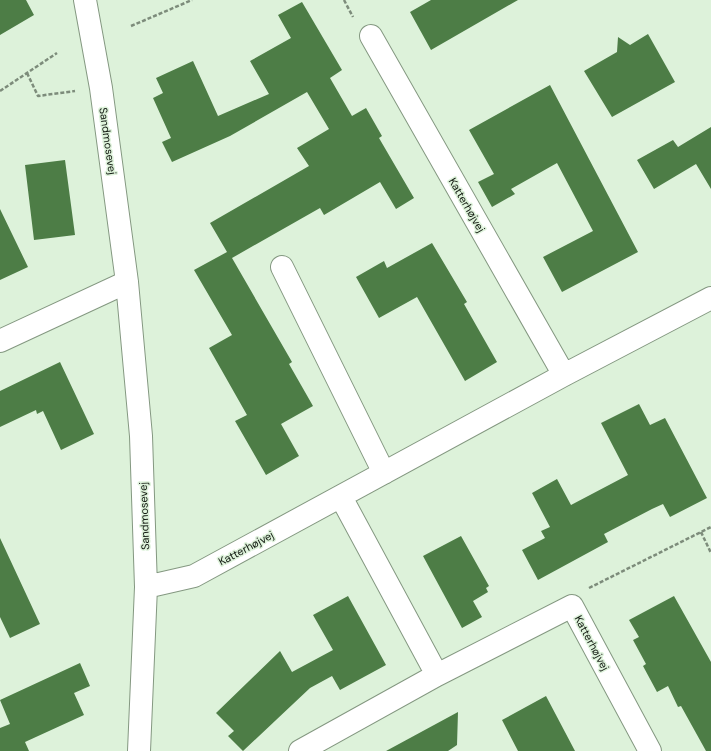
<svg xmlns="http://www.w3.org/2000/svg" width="711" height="751" font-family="'DM Sans',sans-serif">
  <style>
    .building { fill: #4d7d46 }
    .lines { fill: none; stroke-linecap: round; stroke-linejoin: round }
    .street-casing { stroke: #849881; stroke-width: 24 }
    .path { stroke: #7d8c7b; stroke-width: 2.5; stroke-dasharray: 4 2; stroke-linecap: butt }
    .street { stroke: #fff; stroke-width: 22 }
    .labels { text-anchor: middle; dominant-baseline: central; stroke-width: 3; stroke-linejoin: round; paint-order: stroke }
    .street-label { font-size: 11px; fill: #111810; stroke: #ddf2da }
  </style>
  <rect width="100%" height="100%" fill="#ddf2da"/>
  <path class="building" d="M 0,0 L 26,0 L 34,15 L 0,35 Z
    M 431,0 L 518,0 L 431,50 L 410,12 Z
    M 302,2 L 342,70 L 330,78 L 352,116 L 366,108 L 382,136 L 379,138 L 414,198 L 396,209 L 380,182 L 324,215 L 320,208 L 232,258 L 292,362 L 289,364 L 313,406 L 281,424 L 299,456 L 266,475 L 235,421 L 247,415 L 209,348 L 232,335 L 194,270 L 227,252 L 210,223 L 309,166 L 297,148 L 329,129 L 307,92 L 230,136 L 172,162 L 162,142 L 171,138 L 153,98 L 163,93 L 156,78 L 193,61 L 218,116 L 269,94 L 250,61 L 291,38 L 278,15 Z
    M 648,34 L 675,82 L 612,117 L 584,71 L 617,52 L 618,37 L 630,45 Z
    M 550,85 L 638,252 L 562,292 L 543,257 L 593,231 L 557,163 L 511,189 L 515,194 L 492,207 L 478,182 L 494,174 L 469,130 Z
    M 711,127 L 711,189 L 696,164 L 654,189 L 637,160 L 673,140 L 678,147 Z
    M 65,160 L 75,235 L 34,240 L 25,165 Z
    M 0,209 L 28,267 L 0,280 Z
    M 432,243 L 467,302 L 464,304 L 497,362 L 465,381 L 417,297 L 379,318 L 356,277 L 384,261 L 387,268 Z
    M 60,362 L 94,434 L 61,450 L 43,411 L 37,414 L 36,410 L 0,427 L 0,391 Z
    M 639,404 L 650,425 L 665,418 L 707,498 L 670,517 L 663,504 L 652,509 L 604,534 L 608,542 L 538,580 L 522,550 L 545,538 L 541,531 L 550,527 L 532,493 L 557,479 L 571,505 L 628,475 L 601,423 Z
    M 461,536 L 489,586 L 486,588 L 488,592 L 473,601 L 482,617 L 462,628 L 423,556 Z
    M 0,538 L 40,624 L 10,638 L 0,617 Z
    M 348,596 L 386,665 L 340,690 L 332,676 L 310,688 L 243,751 L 228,736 L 234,731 L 216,713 L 280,651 L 292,672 L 333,650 L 313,615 Z
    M 674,596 L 711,662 L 711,751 L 706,751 L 681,706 L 678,707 L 668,686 L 657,692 L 643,666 L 646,664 L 633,640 L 639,637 L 629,620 Z
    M 80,663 L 90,686 L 74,693 L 84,715 L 25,742 L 29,751 L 0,751 L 0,728 L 10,724 L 0,700 Z
    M 546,696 L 575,751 L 518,751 L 502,720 Z
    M 458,712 L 457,745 L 448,751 L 386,751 Z"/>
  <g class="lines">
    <g class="street-casing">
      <path id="street" d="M 85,0 L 101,88 L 127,282 L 141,436 L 146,587 L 139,751
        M 371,36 L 564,375
        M 282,267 L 384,473
        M 0,341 L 127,282
        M 146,587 L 194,576 L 564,375 L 711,298
        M 437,675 L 572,606 L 650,751
        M 300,751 L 437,675 L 341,497"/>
    </g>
    <path class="path" d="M 344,0 L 353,17
      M 131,26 L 192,0
      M 27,73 L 38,96 L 75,91
      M 0,91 L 57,53
      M 701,532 L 711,553
      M 589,588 L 711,527"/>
    <use href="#street" class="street"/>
  </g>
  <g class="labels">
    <g class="street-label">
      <text transform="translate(108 141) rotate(82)">Sandmosevej</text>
      <text transform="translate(467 205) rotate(60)">Katterhøjvej</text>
      <text transform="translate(144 516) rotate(-92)">Sandmosevej</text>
      <text transform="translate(246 548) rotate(-28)">Katterhøjvej</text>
      <text transform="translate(592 643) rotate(62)">Katterhøjvej</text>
    </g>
  </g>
</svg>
